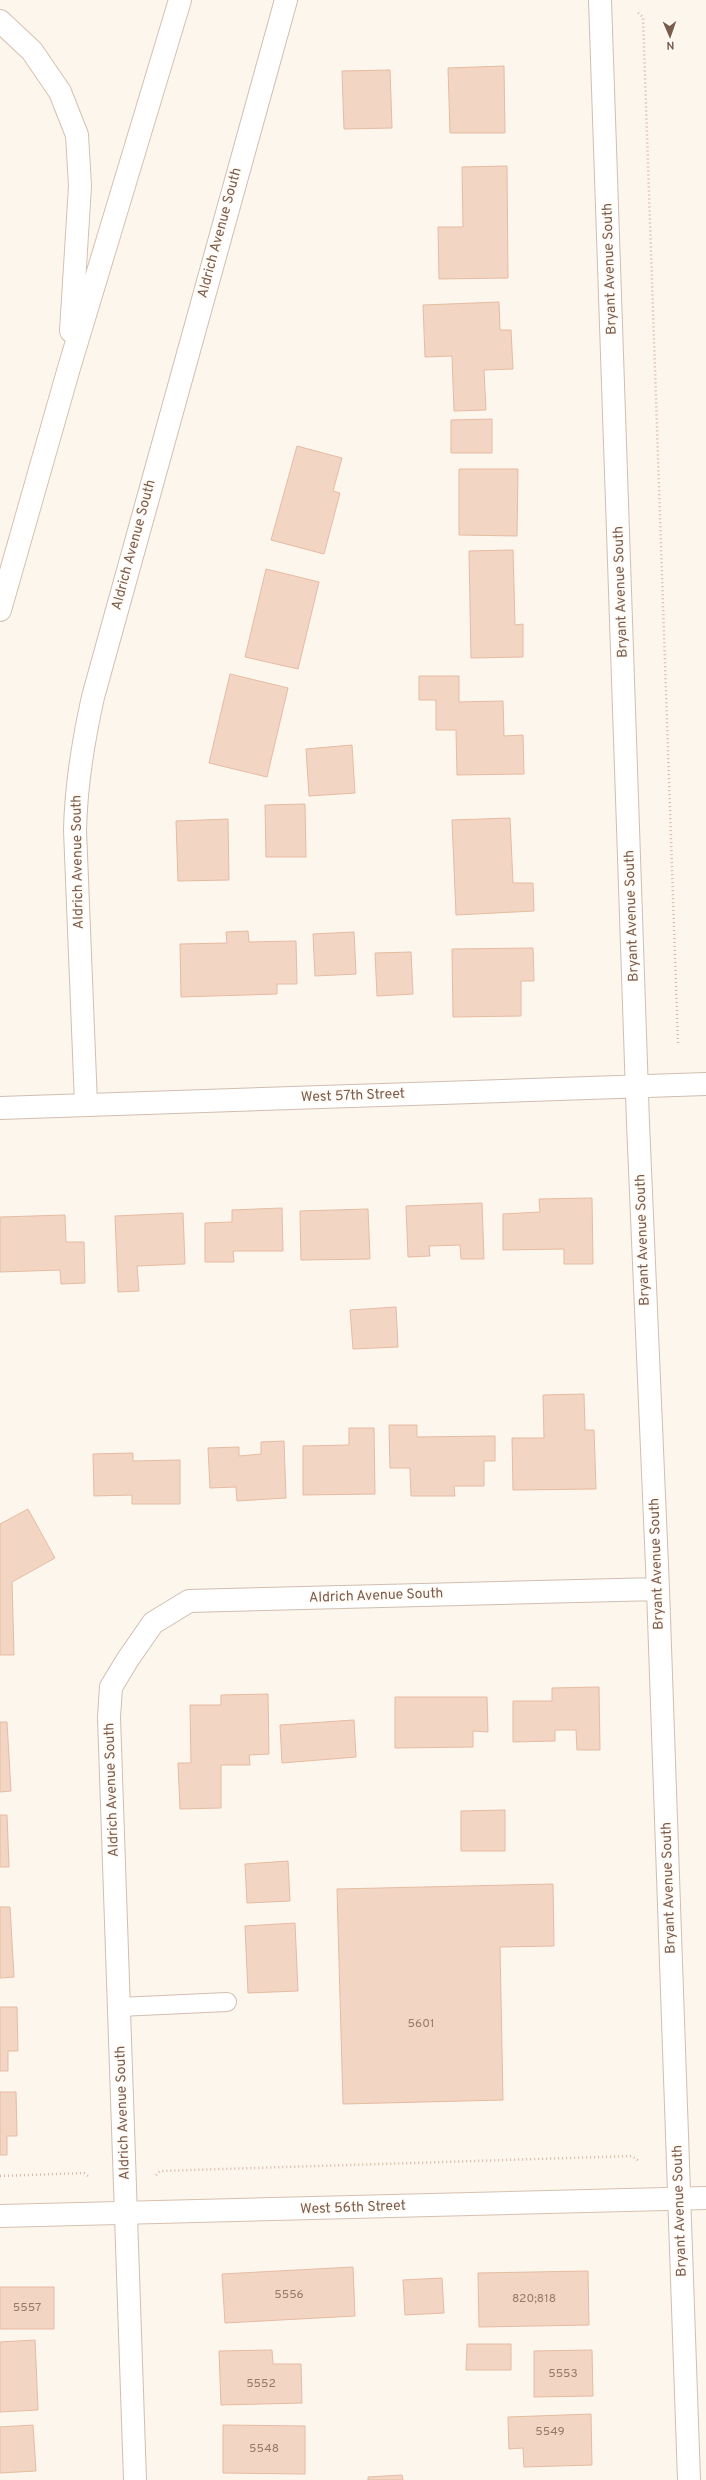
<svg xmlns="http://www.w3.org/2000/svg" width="706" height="2480" font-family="Overpass,sans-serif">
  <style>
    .building { fill: #f3d5c3; stroke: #e6bba3 }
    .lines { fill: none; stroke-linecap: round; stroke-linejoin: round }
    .lane-casing { stroke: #d1beb0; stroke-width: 20 }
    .street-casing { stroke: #d1beb0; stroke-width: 24 }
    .secondary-casing { stroke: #d6c0b0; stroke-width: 24 }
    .path { stroke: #d9b8a5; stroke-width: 2.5; stroke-dasharray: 1 3; stroke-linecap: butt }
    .lane { stroke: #fff; stroke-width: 18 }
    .street { stroke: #fff; stroke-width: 22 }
    .secondary { stroke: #fff; stroke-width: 22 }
    .labels { text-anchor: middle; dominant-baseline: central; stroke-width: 3; stroke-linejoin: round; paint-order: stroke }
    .number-label { font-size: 12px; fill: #987a6a }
    .street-label { font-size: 14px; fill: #7a5c4d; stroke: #fffaf3 }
  </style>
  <rect width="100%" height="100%" fill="#fdf6ec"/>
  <path class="building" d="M 504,66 L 505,133 L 450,133 L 448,68 Z
    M 390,70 L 392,128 L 344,129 L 342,71 Z
    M 507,166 L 508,278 L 439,279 L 438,227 L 463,227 L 462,167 Z
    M 499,302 L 500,330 L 511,330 L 513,369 L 484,370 L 486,410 L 454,411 L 452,356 L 425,357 L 423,305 Z
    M 492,419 L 492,453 L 451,453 L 451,420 Z
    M 297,446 L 342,458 L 333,491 L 340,493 L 324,554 L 271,540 Z
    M 459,469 L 518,469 L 517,536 L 459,535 Z
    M 513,550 L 515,625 L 523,624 L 523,657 L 471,658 L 469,551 Z
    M 266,569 L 319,582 L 298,669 L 245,657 Z
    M 230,674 L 288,688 L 267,777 L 209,763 Z
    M 419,676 L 459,676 L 459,702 L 503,701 L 504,736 L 523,735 L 524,774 L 457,775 L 456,730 L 436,730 L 436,700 L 419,700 Z
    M 352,745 L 355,793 L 309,796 L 306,749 Z
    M 305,804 L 306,857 L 266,857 L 265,805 Z
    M 510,818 L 513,883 L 533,883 L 534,911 L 456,915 L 452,820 Z
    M 228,819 L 229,880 L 178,881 L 176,821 Z
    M 248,931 L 249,942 L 296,941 L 297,984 L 277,984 L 277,994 L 181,997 L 180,944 L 227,943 L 226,932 Z
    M 354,932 L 356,974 L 315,976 L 313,934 Z
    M 533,948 L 534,981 L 521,981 L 521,1016 L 453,1017 L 452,949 Z
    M 411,952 L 413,994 L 377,996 L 375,953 Z
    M 592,1198 L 593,1264 L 564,1264 L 564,1249 L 503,1250 L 503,1214 L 540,1212 L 539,1199 Z
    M 482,1203 L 484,1259 L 461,1259 L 460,1245 L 429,1246 L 430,1256 L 408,1257 L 406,1206 Z
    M 282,1208 L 283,1251 L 233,1251 L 234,1262 L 205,1262 L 205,1223 L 232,1222 L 232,1210 Z
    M 368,1209 L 370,1259 L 301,1260 L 300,1211 Z
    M 183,1213 L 185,1264 L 137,1266 L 139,1291 L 118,1292 L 115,1216 Z
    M 65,1215 L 66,1242 L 84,1242 L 85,1283 L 61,1284 L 60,1270 L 0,1272 L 0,1217 Z
    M 396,1307 L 398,1347 L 353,1349 L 350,1310 Z
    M 584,1394 L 585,1430 L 594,1430 L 596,1489 L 513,1490 L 512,1438 L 544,1438 L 543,1395 Z
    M 389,1425 L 417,1425 L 417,1437 L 495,1436 L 495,1461 L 484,1461 L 484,1486 L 454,1486 L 455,1496 L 411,1496 L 410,1468 L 390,1468 Z
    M 349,1428 L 374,1428 L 375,1494 L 303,1495 L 303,1446 L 349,1445 Z
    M 284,1441 L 286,1498 L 237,1501 L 236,1487 L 210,1488 L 208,1448 L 239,1447 L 239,1456 L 261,1454 L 261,1442 Z
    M 133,1453 L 133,1461 L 180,1460 L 180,1504 L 132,1504 L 132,1495 L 94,1496 L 93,1454 Z
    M 28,1509 L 55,1558 L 12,1582 L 14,1655 L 0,1655 L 0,1524 Z
    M 599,1687 L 600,1750 L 577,1750 L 576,1730 L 555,1730 L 555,1741 L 513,1742 L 513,1701 L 552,1701 L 552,1688 Z
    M 268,1694 L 269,1754 L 249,1755 L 250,1765 L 221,1765 L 221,1808 L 180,1809 L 178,1763 L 191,1763 L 190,1705 L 221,1705 L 221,1695 Z
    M 395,1697 L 487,1697 L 488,1732 L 473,1731 L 473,1747 L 395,1748 Z
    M 354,1720 L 356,1757 L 282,1763 L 280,1725 Z
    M 0,1722 L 7,1722 L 11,1791 L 0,1792 Z
    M 505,1810 L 505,1851 L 461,1851 L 461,1811 Z
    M 0,1815 L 7,1815 L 9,1867 L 0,1867 Z
    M 288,1861 L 290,1901 L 247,1903 L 245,1864 Z
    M 553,1884 L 554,1946 L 500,1947 L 503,2100 L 343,2104 L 337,1889 Z
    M 0,1907 L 10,1907 L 14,1977 L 0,1978 Z
    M 295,1923 L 298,1991 L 248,1993 L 245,1926 Z
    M 0,2007 L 17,2007 L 18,2051 L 8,2051 L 8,2071 L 0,2071 Z
    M 0,2092 L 16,2092 L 17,2136 L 7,2136 L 7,2155 L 0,2155 Z
    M 353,2267 L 355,2316 L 225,2323 L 222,2274 Z
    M 588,2271 L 589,2325 L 479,2327 L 478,2273 Z
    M 442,2278 L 444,2313 L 405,2315 L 403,2280 Z
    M 0,2287 L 54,2287 L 54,2329 L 0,2329 Z
    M 35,2340 L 38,2410 L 0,2412 L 0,2342 Z
    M 467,2344 L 511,2344 L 511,2370 L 466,2370 Z
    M 272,2350 L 273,2364 L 301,2364 L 302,2403 L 221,2405 L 219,2351 Z
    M 592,2350 L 593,2396 L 534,2397 L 534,2351 Z
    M 591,2414 L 592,2465 L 524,2467 L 523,2448 L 509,2449 L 508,2417 Z
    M 33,2425 L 36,2471 L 0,2473 L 0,2427 Z
    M 223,2425 L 305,2426 L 305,2474 L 223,2473 Z
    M 402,2475 L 403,2480 L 368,2480 L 368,2477 Z"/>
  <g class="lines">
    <g class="lane-casing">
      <path id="lane" d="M 119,2007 L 227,2002"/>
    </g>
    <g class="street-casing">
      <path id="street" d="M 600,0 L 638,1123 L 658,1589 L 689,2480
        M 86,1104 L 75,830 C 76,785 83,742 93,697 L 286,0
        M 0,1108 L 706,1084
        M 135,2480 L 109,1717 L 111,1687 L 128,1659 L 153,1623 L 189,1601 L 658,1589"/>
    </g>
    <g class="secondary-casing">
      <path id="secondary" d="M 0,21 L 32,51 L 60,92 L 77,135 L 80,186 L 71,331
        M 0,610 L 69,368 L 180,0
        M 0,2216 L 706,2198"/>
    </g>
    <path class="path" d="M 638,13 L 643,17 L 678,1044
      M 156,2175 L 160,2171 L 632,2156 L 639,2161
      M 0,2176 L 84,2173 L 89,2177"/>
    <use href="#lane" class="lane"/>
    <use href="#street" class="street"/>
    <use href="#secondary" class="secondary"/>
  </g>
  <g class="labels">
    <g class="number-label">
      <text x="421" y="2024">5601</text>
      <text x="289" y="2295">5556</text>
      <text x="534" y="2299">820;818</text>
      <text x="27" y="2308">5557</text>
      <text x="563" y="2374">5553</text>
      <text x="261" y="2384">5552</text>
      <text x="550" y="2432">5549</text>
      <text x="264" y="2449">5548</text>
    </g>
    <g class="street-label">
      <text transform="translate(220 233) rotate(-75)">Aldrich Avenue South</text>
      <text transform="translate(610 269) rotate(-92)">Bryant Avenue South</text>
      <text transform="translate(134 545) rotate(-75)">Aldrich Avenue South</text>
      <text transform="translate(621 592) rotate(-92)">Bryant Avenue South</text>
      <text transform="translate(78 862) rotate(-91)">Aldrich Avenue South</text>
      <text transform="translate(632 916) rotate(-92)">Bryant Avenue South</text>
      <text transform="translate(353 1096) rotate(-2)">West 57th Street</text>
      <text transform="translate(643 1240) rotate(-92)">Bryant Avenue South</text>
      <text transform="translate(657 1564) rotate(-92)">Bryant Avenue South</text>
      <text transform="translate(376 1596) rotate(-2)">Aldrich Avenue South</text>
      <text transform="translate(112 1790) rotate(-92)">Aldrich Avenue South</text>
      <text transform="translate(669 1888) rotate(-92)">Bryant Avenue South</text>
      <text transform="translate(123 2113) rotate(-92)">Aldrich Avenue South</text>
      <text transform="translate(353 2208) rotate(-2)">West 56th Street</text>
      <text transform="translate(680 2211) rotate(-92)">Bryant Avenue South</text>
    </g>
  </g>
  <g transform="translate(670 36) rotate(178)" stroke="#fffaf3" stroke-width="3" paint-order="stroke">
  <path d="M0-3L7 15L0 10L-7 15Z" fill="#7a5c4d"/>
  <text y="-6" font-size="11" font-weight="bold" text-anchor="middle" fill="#7a5c4d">N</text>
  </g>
</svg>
